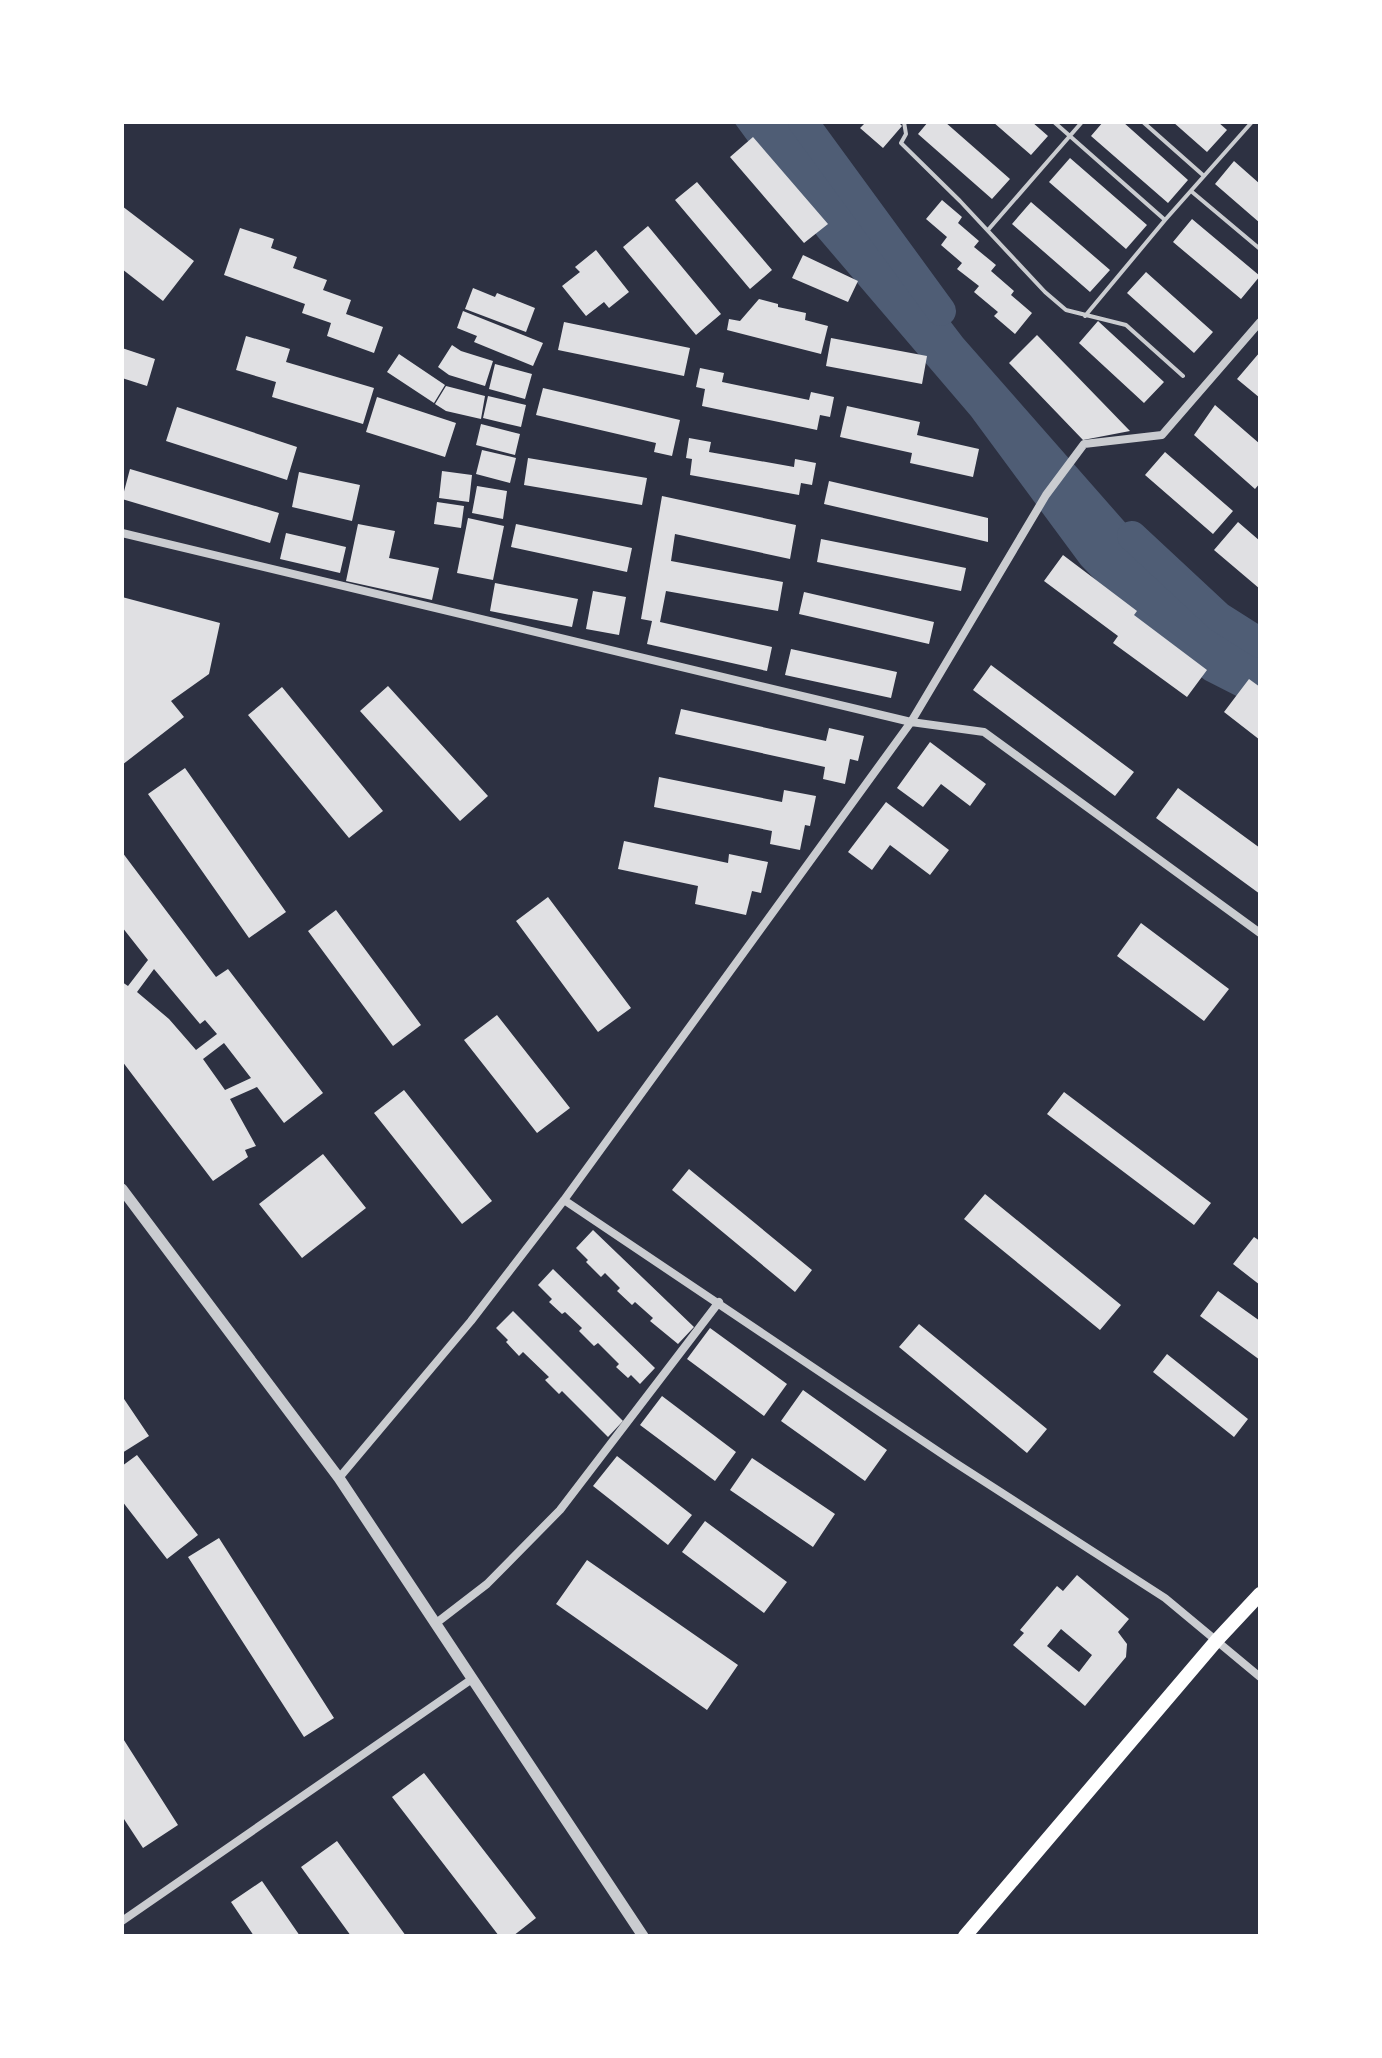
<svg xmlns="http://www.w3.org/2000/svg" width="1382" height="2058" font-family="Jost,sans-serif">
  <style>
    .water { fill: #4f5d75 }
    .lines { fill: none; stroke-linecap: round; stroke-linejoin: round }
    .river { stroke: #4f5d75; stroke-width: 30 }
    .building { fill: #e0e0e3; fill-rule: evenodd }
    .service { stroke: #caccd0; stroke-width: 4 }
    .minor { stroke: #caccd0; stroke-width: 8 }
    .tertiary { stroke: #caccd0; stroke-width: 11 }
    .primary { stroke: #fff; stroke-width: 14 }
  </style>
  <rect width="100%" height="100%" fill="#2d3142"/>
  <path class="water" d="M 734,122 L 798,122 L 963,338 L 1195,602 L 1234,636 L 1260,649 L 1260,708 L 1205,680 L 1159,645 L 1081,565 L 971,416 L 818,237 Z"/>
  <g class="lines">
    <path class="river" d="M 803,122 L 941,311
      M 1132,536 L 1219,617 L 1260,643"/>
  </g>
  <path class="building" d="M 866,122 L 898,122 L 902,126 L 883,148 L 860,128 Z
    M 928,122 L 945,122 L 1010,179 L 992,199 L 918,134 Z
    M 993,122 L 1032,122 L 1048,136 L 1031,155 Z
    M 1103,122 L 1123,122 L 1188,180 L 1168,203 L 1091,136 Z
    M 1173,122 L 1218,122 L 1227,130 L 1207,152 Z
    M 753,137 L 828,224 L 804,243 L 730,157 Z
    M 1070,158 L 1147,225 L 1126,249 L 1049,182 Z
    M 1234,161 L 1260,184 L 1260,223 L 1215,184 Z
    M 697,182 L 772,270 L 750,289 L 675,200 Z
    M 942,200 L 962,217 L 958,223 L 979,241 L 974,247 L 996,265 L 991,271 L 1014,291 L 1011,295 L 1032,313 L 1015,334 L 994,316 L 998,312 L 974,292 L 979,286 L 957,269 L 962,263 L 941,245 L 947,237 L 926,219 Z
    M 1031,202 L 1110,270 L 1090,292 L 1012,224 Z
    M 122,206 L 194,261 L 163,301 L 122,269 Z
    M 1192,219 L 1260,276 L 1241,299 L 1173,242 Z
    M 648,226 L 721,314 L 696,335 L 623,247 Z
    M 240,228 L 274,239 L 271,248 L 297,257 L 293,268 L 327,280 L 323,290 L 351,300 L 346,314 L 383,327 L 374,353 L 327,336 L 331,323 L 302,313 L 305,304 L 224,275 Z
    M 596,250 L 629,292 L 609,308 L 604,302 L 586,316 L 562,286 L 580,272 L 575,267 Z
    M 803,255 L 858,281 L 848,302 L 792,278 Z
    M 1146,272 L 1213,332 L 1194,353 L 1127,293 Z
    M 473,288 L 495,297 L 497,293 L 535,308 L 526,332 L 465,309 Z
    M 759,299 L 778,304 L 778,307 L 806,313 L 805,320 L 828,326 L 821,354 L 727,330 L 729,319 L 740,321 Z
    M 463,311 L 543,343 L 533,366 L 474,342 L 477,336 L 457,328 Z
    M 1098,321 L 1164,382 L 1144,403 L 1079,343 Z
    M 564,322 L 690,348 L 684,376 L 558,350 Z
    M 1037,335 L 1130,431 L 1083,440 L 1009,363 Z
    M 246,336 L 290,349 L 286,362 L 374,388 L 363,424 L 272,397 L 276,382 L 236,370 Z
    M 831,338 L 927,356 L 922,384 L 826,366 Z
    M 452,345 L 461,351 L 493,361 L 485,386 L 449,375 L 438,367 Z
    M 122,348 L 155,359 L 147,386 L 122,378 Z
    M 1260,352 L 1260,398 L 1237,379 Z
    M 399,354 L 445,385 L 434,403 L 387,372 Z
    M 495,364 L 532,374 L 525,399 L 489,389 Z
    M 700,368 L 724,373 L 722,382 L 809,400 L 811,392 L 834,397 L 830,417 L 820,415 L 817,430 L 702,406 L 705,389 L 696,387 Z
    M 446,386 L 485,396 L 481,419 L 446,411 L 435,404 Z
    M 543,388 L 680,420 L 672,456 L 654,452 L 656,443 L 536,415 Z
    M 488,396 L 526,405 L 521,427 L 483,418 Z
    M 377,397 L 456,423 L 445,457 L 366,432 Z
    M 1215,405 L 1260,444 L 1260,483 L 1255,489 L 1194,435 Z
    M 847,406 L 920,422 L 917,435 L 979,449 L 973,477 L 910,463 L 912,453 L 840,437 Z
    M 177,407 L 297,447 L 287,480 L 166,441 Z
    M 481,424 L 520,434 L 515,455 L 476,445 Z
    M 689,438 L 711,442 L 709,452 L 794,467 L 795,459 L 816,463 L 812,485 L 801,483 L 799,495 L 690,475 L 692,459 L 686,458 Z
    M 482,450 L 516,458 L 510,483 L 476,474 Z
    M 1165,452 L 1233,511 L 1213,534 L 1145,475 Z
    M 528,458 L 647,478 L 642,505 L 524,485 Z
    M 130,469 L 279,513 L 270,543 L 122,499 Z
    M 442,471 L 472,475 L 469,502 L 439,498 Z
    M 299,472 L 360,485 L 352,521 L 292,507 Z
    M 829,481 L 988,518 L 988,542 L 824,504 Z
    M 477,486 L 507,491 L 503,519 L 472,513 Z
    M 662,496 L 796,525 L 790,559 L 675,534 L 671,561 L 783,582 L 778,611 L 666,591 L 660,622 L 772,647 L 767,671 L 647,644 L 652,621 L 641,619 Z
    M 437,502 L 464,506 L 461,528 L 434,524 Z
    M 468,518 L 504,526 L 493,580 L 457,573 Z
    M 1238,522 L 1260,541 L 1260,589 L 1214,550 Z
    M 358,524 L 395,531 L 389,558 L 439,568 L 432,600 L 346,581 Z
    M 516,524 L 632,548 L 627,572 L 511,547 Z
    M 286,533 L 346,547 L 340,573 L 280,559 Z
    M 821,539 L 966,568 L 961,591 L 817,562 Z
    M 1063,555 L 1137,611 L 1134,615 L 1207,670 L 1187,697 L 1113,643 L 1118,636 L 1044,581 Z
    M 495,583 L 578,599 L 572,627 L 490,611 Z
    M 593,591 L 626,597 L 619,635 L 586,629 Z
    M 804,592 L 934,622 L 929,644 L 799,614 Z
    M 122,597 L 220,623 L 209,674 L 171,701 L 184,717 L 122,765 Z
    M 791,649 L 897,672 L 891,698 L 785,675 Z
    M 991,665 L 1134,772 L 1115,796 L 973,690 Z
    M 1249,679 L 1260,687 L 1260,740 L 1224,712 Z
    M 388,686 L 488,796 L 460,821 L 360,711 Z
    M 282,687 L 383,811 L 349,838 L 248,715 Z
    M 681,709 L 826,741 L 829,728 L 864,736 L 858,761 L 850,759 L 845,784 L 823,779 L 825,767 L 675,734 Z
    M 930,742 L 986,784 L 970,806 L 941,784 L 923,807 L 897,788 Z
    M 185,768 L 286,912 L 249,938 L 148,794 Z
    M 659,777 L 782,802 L 784,790 L 816,796 L 810,826 L 805,825 L 800,850 L 770,844 L 772,831 L 654,807 Z
    M 1178,788 L 1260,848 L 1260,894 L 1156,818 Z
    M 886,802 L 949,850 L 930,875 L 890,845 L 872,870 L 848,852 Z
    M 624,841 L 728,863 L 729,854 L 768,862 L 761,893 L 752,891 L 746,915 L 695,904 L 698,886 L 618,869 Z
    M 122,852 L 216,977 L 228,969 L 323,1093 L 284,1123 L 257,1087 L 230,1099 L 256,1146 L 245,1150 L 248,1157 L 213,1181 L 122,1061 L 122,982 L 128,986 L 148,960 L 122,927 ZM 154,969 L 200,1024 L 205,1020 L 217,1034 L 196,1050 L 169,1019 L 137,992 ZM 224,1043 L 251,1078 L 225,1090 L 203,1059 Z
    M 548,897 L 631,1008 L 598,1032 L 516,921 Z
    M 336,910 L 421,1025 L 393,1046 L 308,931 Z
    M 1141,923 L 1229,989 L 1204,1021 L 1117,956 Z
    M 497,1015 L 570,1108 L 537,1133 L 464,1040 Z
    M 404,1090 L 492,1201 L 462,1224 L 374,1113 Z
    M 1064,1092 L 1211,1203 L 1194,1225 L 1047,1114 Z
    M 323,1154 L 366,1208 L 302,1258 L 259,1204 Z
    M 689,1169 L 812,1270 L 795,1292 L 672,1190 Z
    M 985,1194 L 1121,1305 L 1100,1330 L 964,1219 Z
    M 593,1230 L 694,1327 L 678,1344 L 650,1321 L 653,1318 L 635,1302 L 632,1305 L 617,1291 L 620,1288 L 605,1273 L 601,1277 L 586,1262 L 588,1260 L 576,1248 Z
    M 1254,1237 L 1260,1241 L 1260,1285 L 1233,1264 Z
    M 553,1269 L 655,1368 L 640,1384 L 631,1375 L 628,1378 L 616,1367 L 619,1364 L 598,1343 L 594,1346 L 579,1331 L 582,1328 L 565,1312 L 562,1314 L 549,1302 L 552,1299 L 538,1285 Z
    M 1218,1291 L 1260,1321 L 1260,1360 L 1200,1316 Z
    M 513,1311 L 623,1421 L 608,1437 L 562,1391 L 559,1394 L 545,1380 L 549,1377 L 523,1352 L 519,1356 L 506,1342 L 508,1340 L 496,1328 Z
    M 919,1324 L 1047,1429 L 1027,1453 L 899,1347 Z
    M 710,1328 L 787,1384 L 764,1416 L 687,1359 Z
    M 1167,1354 L 1248,1419 L 1234,1437 L 1153,1372 Z
    M 803,1390 L 887,1450 L 865,1481 L 781,1421 Z
    M 122,1396 L 149,1436 L 122,1453 Z
    M 662,1396 L 736,1452 L 715,1481 L 640,1425 Z
    M 137,1455 L 198,1535 L 167,1559 L 122,1501 L 122,1466 Z
    M 617,1456 L 692,1515 L 668,1545 L 593,1486 Z
    M 752,1458 L 835,1514 L 813,1547 L 730,1490 Z
    M 705,1521 L 787,1582 L 764,1613 L 682,1552 Z
    M 219,1538 L 334,1718 L 304,1737 L 188,1557 Z
    M 587,1560 L 738,1665 L 707,1710 L 556,1604 Z
    M 1077,1575 L 1129,1619 L 1118,1632 L 1127,1644 L 1126,1657 L 1085,1706 L 1013,1645 L 1024,1633 L 1020,1630 L 1057,1586 L 1063,1591 ZM 1061,1629 L 1092,1655 L 1079,1672 L 1047,1646 Z
    M 122,1737 L 178,1825 L 143,1848 L 122,1816 Z
    M 424,1773 L 536,1918 L 513,1936 L 499,1936 L 392,1797 Z
    M 337,1841 L 406,1936 L 351,1936 L 301,1867 Z
    M 262,1881 L 300,1936 L 254,1936 L 231,1902 Z"/>
  <g class="lines">
    <path class="service" d="M 904,122 L 906,134 L 901,143 L 960,201 L 1045,292 L 1066,310 L 1126,325 L 1183,376
      M 1054,122 L 1165,220 L 1252,122
      M 1143,122 L 1204,176
      M 1191,191 L 1260,249
      M 988,230 L 1082,122
      M 1085,316 L 1165,220"/>
    <path class="minor" d="M 122,533 L 911,722 L 984,732 L 1260,933
      M 564,1200 L 954,1462 L 1165,1598 L 1260,1677
      M 339,1478 L 471,1321 L 564,1200 L 911,722 L 1046,495 L 1084,444 L 1162,435 L 1260,322
      M 435,1624 L 487,1584 L 560,1510 L 719,1302
      M 122,1921 L 472,1679"/>
    <path class="tertiary" d="M 122,1189 L 339,1478 L 643,1936"/>
    <path class="primary" d="M 965,1936 L 1217,1640 L 1260,1594"/>
  </g>
  <rect width="1382" height="2058" fill="none" stroke="#ffffff" stroke-width="248"/>
</svg>
